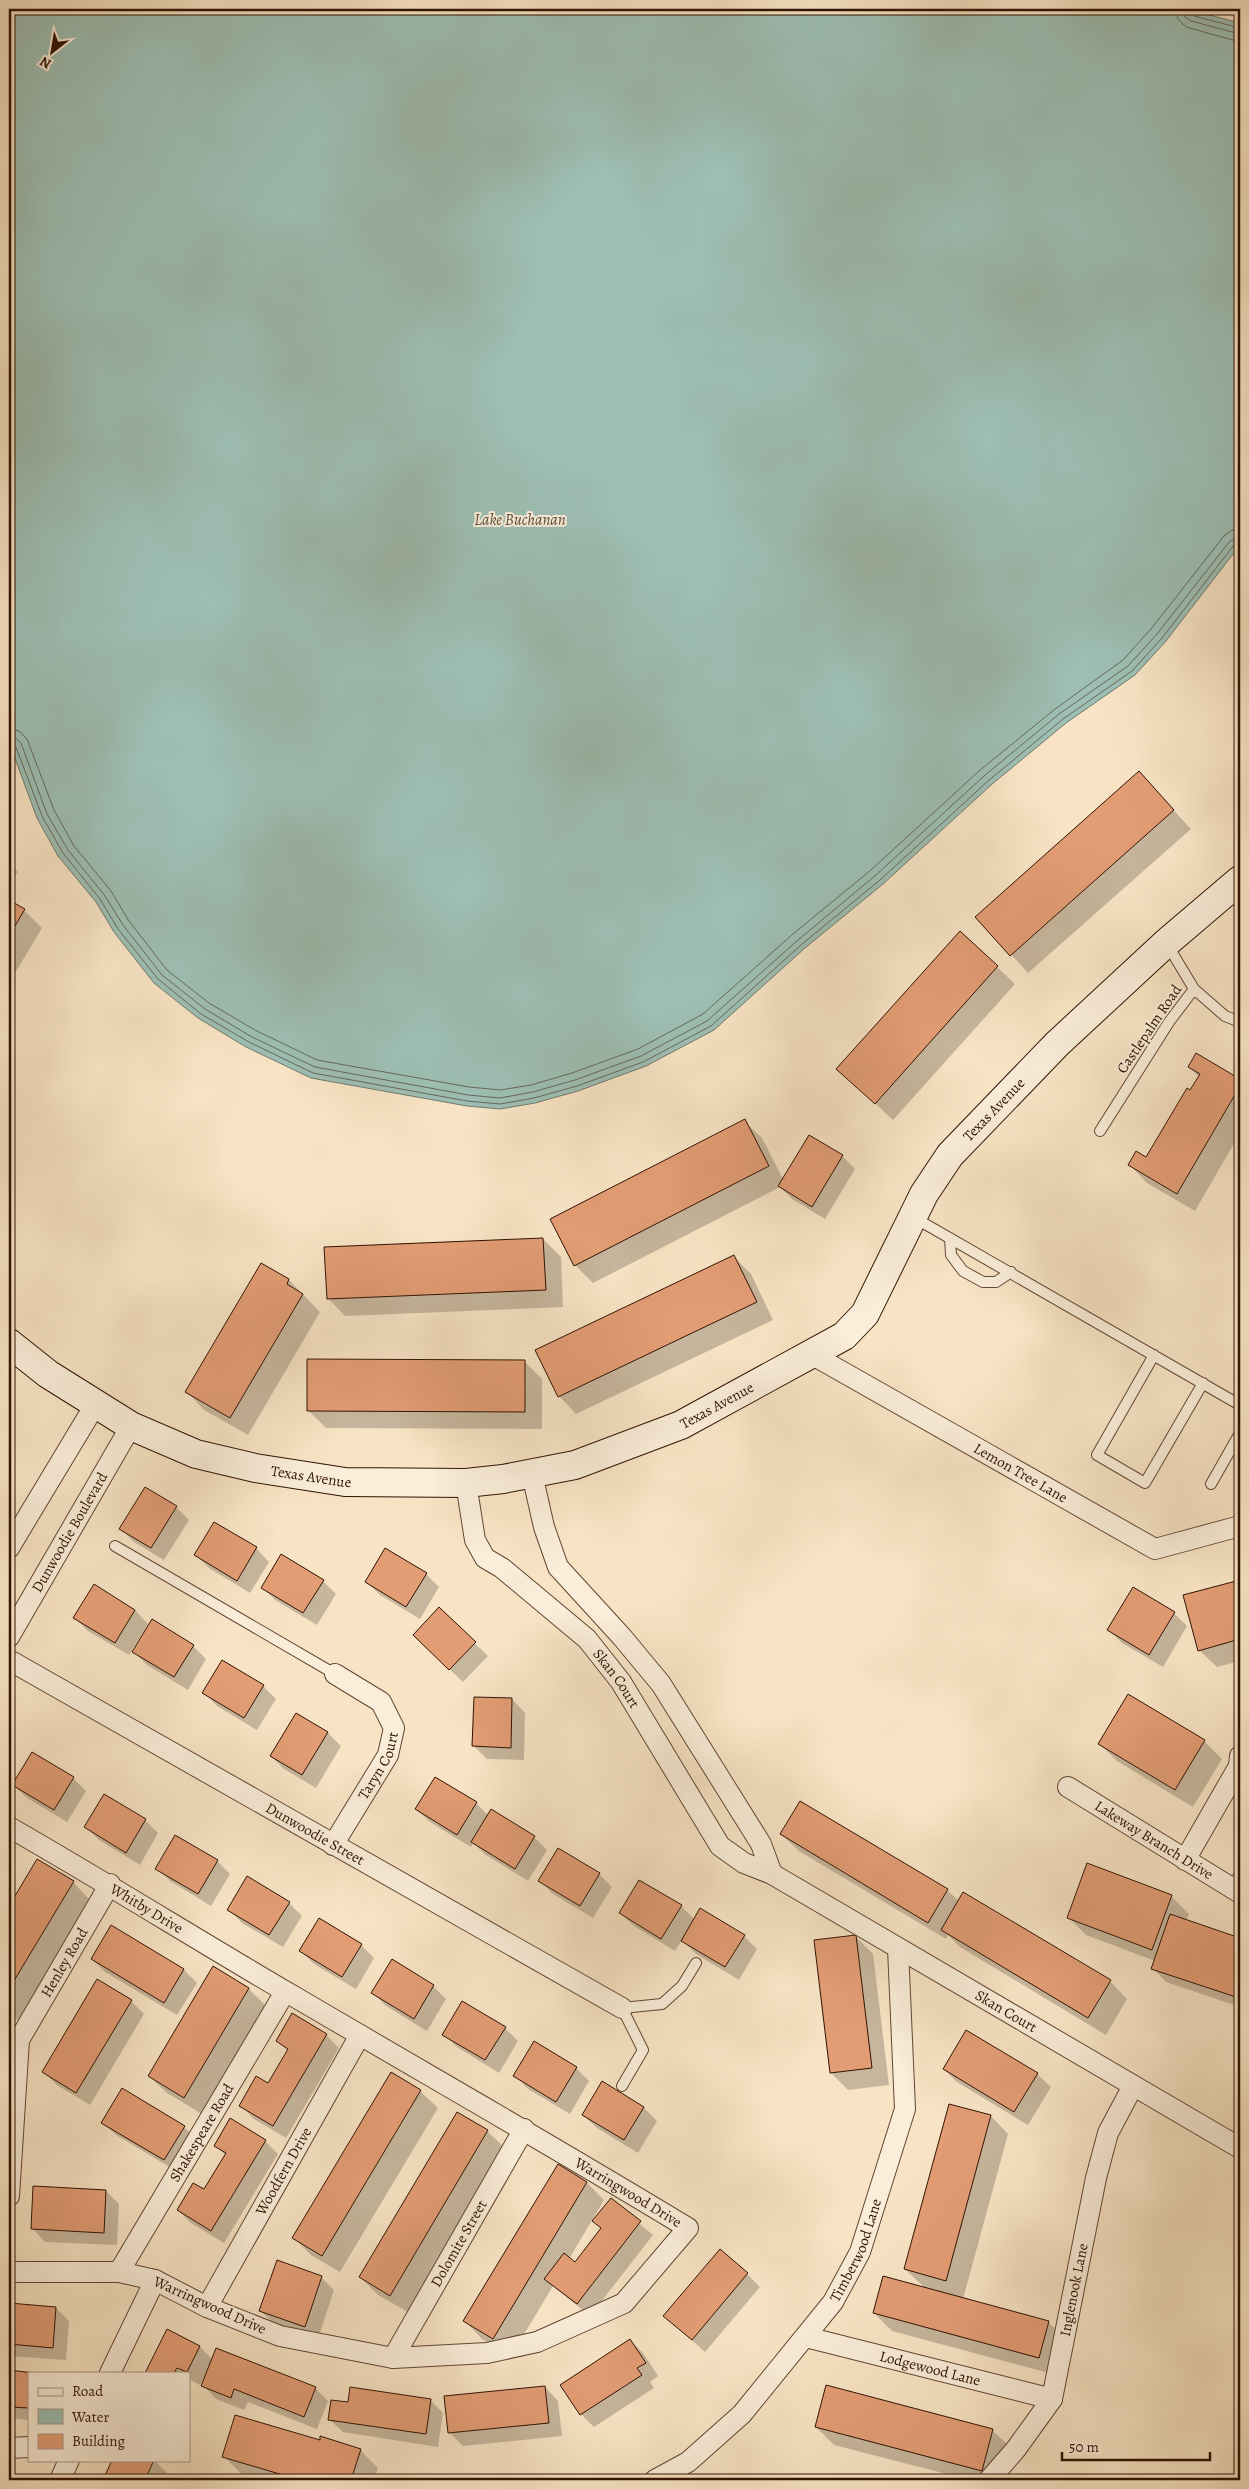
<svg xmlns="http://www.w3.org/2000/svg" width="1249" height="2489" font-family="Alegreya,serif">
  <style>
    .water { fill: #9dbfb4; stroke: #717a6d }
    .shadow { fill: #0003 }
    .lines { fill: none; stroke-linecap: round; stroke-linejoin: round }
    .shore { stroke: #66685b; stroke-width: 1 }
    .building { fill: #e39d75; stroke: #2f1202 }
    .lane-casing { stroke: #614633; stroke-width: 12 }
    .street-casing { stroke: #614633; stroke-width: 22 }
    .secondary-casing { stroke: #2f1202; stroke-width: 30 }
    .lane { stroke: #faedd9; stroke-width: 10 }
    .street { stroke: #faedd9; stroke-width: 20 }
    .secondary { stroke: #faedd9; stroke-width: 28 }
    .labels { text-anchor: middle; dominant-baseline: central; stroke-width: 4; stroke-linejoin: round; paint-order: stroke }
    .street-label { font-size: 15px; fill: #2f1202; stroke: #faedd9 }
    .water-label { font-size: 16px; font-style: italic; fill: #564f40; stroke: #faedd9 }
  </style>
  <rect width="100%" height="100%" fill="#f8e4c5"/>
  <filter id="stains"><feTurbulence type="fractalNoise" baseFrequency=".004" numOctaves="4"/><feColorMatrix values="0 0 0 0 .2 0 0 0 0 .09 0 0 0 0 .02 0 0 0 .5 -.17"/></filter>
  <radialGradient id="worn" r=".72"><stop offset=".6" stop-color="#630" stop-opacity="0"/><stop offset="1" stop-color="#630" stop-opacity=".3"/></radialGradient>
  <path class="water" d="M 9,9 L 1186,9 L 1240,23 L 1240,545 L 1166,641 L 1135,675 L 1066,723 L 991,785 L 883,884 L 805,948 L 714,1030 L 646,1066 L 578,1091 L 535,1103 L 500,1109 L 467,1106 L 311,1078 L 246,1047 L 198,1018 L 154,983 L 114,932 L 96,902 L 58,856 L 37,818 L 9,742 Z"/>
  <path class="shadow" d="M 1139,773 L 1191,829 L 1028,973 L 977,917 Z
    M 9,863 L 18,872 L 9,881 Z
    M 9,901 L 24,910 L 42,928 L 9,983 Z
    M 997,967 L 1015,984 L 893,1120 L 838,1069 Z
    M 1196,1055 L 1240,1081 L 1240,1133 L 1195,1211 L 1147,1183 L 1130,1165 L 1147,1159 L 1191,1092 L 1199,1077 L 1189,1067 Z
    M 744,1121 L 762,1138 L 783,1179 L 842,1156 L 855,1169 L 825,1219 L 792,1199 L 780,1187 L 593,1283 L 575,1265 L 552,1220 Z
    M 543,1239 L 561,1257 L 563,1307 L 345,1316 L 328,1298 Z
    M 734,1257 L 751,1274 L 773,1320 L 576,1414 L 559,1396 Z
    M 262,1264 L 289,1280 L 320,1312 L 248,1435 L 204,1410 L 187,1392 Z
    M 524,1361 L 542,1379 L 542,1429 L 326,1428 L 308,1410 Z
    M 176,1507 L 189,1520 L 164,1560 L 134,1542 L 121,1529 Z
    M 256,1548 L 269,1562 L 250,1593 L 209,1568 L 196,1555 Z
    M 426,1574 L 439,1587 L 420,1619 L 380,1595 L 367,1582 Z
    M 323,1581 L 336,1594 L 317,1625 L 275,1600 L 262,1587 Z
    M 1240,1581 L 1240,1661 L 1217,1667 L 1199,1650 L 1184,1596 Z
    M 439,1609 L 488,1656 L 463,1682 L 427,1648 Z
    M 135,1610 L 148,1624 L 129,1655 L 88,1631 L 75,1618 Z
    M 1174,1613 L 1187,1626 L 1163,1667 L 1122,1643 L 1109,1630 Z
    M 193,1646 L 206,1659 L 188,1690 L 147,1665 L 134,1652 Z
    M 263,1686 L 276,1699 L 257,1730 L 217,1706 L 204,1692 Z
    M 1128,1696 L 1204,1741 L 1222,1759 L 1193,1807 L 1117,1761 L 1099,1743 Z
    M 512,1699 L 525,1713 L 524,1760 L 487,1759 L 474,1746 Z
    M 296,1714 L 328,1733 L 341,1746 L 316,1788 L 284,1769 L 271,1756 Z
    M 9,1741 L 15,1748 L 9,1759 Z
    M 73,1778 L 86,1791 L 67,1822 L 27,1798 L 14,1785 Z
    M 476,1803 L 488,1815 L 534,1837 L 547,1850 L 528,1881 L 486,1855 L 473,1843 L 471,1847 L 430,1822 L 416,1809 Z
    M 145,1820 L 158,1833 L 140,1865 L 99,1840 L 86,1827 Z
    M 781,1834 L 947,1890 L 959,1901 L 1110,1981 L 1127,1999 L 1106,2035 L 960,1947 L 948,1935 L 946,1939 L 799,1851 Z
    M 37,1861 L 73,1882 L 90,1900 L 18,2020 L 9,2015 L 9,1908 Z
    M 217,1861 L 230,1874 L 211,1906 L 170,1881 L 157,1868 Z
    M 599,1874 L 612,1887 L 593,1918 L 553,1894 L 540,1881 Z
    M 1171,1896 L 1189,1914 L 1186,1921 L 1240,1939 L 1240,2007 L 1166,1982 L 1153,1968 L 1155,1961 L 1086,1935 L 1068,1917 Z
    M 289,1903 L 302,1916 L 283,1947 L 242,1923 L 229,1910 Z
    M 681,1906 L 695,1920 L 744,1936 L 757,1949 L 739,1980 L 696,1954 L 682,1940 L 675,1951 L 634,1926 L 620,1913 Z
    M 856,1937 L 873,1954 L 889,2085 L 848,2090 L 831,2073 Z
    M 361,1945 L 374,1958 L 356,1989 L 314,1964 L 301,1951 Z
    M 92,1959 L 184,1970 L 197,1983 L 177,2015 L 105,1972 Z
    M 214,1968 L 249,1989 L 266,2006 L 202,2114 L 167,2093 L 149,2076 Z
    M 98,1981 L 131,2001 L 144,2014 L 90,2105 L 57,2085 L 43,2072 Z
    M 433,1986 L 446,1999 L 427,2031 L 386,2006 L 373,1993 Z
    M 505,2028 L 518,2041 L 499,2073 L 457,2047 L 444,2034 Z
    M 326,2035 L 339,2048 L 286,2138 L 254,2119 L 240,2105 L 268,2085 L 288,2051 L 277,2041 Z
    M 576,2068 L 589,2081 L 570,2114 L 528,2089 L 515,2075 Z
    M 944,2069 L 1037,2074 L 1051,2087 L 1028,2125 L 957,2082 Z
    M 603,2083 L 644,2108 L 657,2121 L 638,2153 L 597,2128 L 583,2115 Z
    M 420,2091 L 438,2108 L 340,2272 L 311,2255 L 294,2238 Z
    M 950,2105 L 991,2116 L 1008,2134 L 963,2299 L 1048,2322 L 1066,2340 L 1056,2375 L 892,2331 L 874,2313 L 926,2289 L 905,2269 Z
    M 103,2122 L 184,2127 L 197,2140 L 178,2172 L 116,2135 Z
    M 487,2131 L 505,2148 L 408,2312 L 378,2295 L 360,2277 Z
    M 265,2141 L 278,2154 L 224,2243 L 191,2223 L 178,2210 L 205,2191 L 226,2156 L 215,2145 Z
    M 558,2166 L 587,2183 L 604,2200 L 569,2259 L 575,2264 L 602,2229 L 594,2221 L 611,2200 L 653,2235 L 590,2316 L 553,2286 L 511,2356 L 482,2339 L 465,2321 Z
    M 106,2191 L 119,2204 L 117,2245 L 45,2242 L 32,2228 Z
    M 747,2274 L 760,2287 L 705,2352 L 665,2316 Z
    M 321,2277 L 334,2290 L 318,2339 L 274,2324 L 261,2311 Z
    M 9,2305 L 56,2308 L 69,2321 L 66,2360 L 9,2356 Z
    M 630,2340 L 643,2353 L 658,2376 L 650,2382 L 654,2388 L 594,2427 L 581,2414 Z
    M 200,2347 L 213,2360 L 315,2388 L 328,2401 L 317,2429 L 248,2402 L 244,2410 L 216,2399 L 203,2385 L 206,2377 L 204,2377 L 200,2385 L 190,2380 L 189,2383 L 189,2373 L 147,2373 Z
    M 9,2372 L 29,2374 L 29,2420 L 9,2418 Z
    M 545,2387 L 558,2401 L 562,2436 L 463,2446 L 450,2433 Z
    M 430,2400 L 443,2413 L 438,2447 L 343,2432 L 329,2419 L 349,2404 Z
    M 816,2427 L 992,2430 L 1010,2447 L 1001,2480 L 970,2480 L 834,2445 Z
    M 320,2442 L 360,2450 L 378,2468 L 374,2480 L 262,2480 L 241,2474 L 224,2456 Z
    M 114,2460 L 154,2460 L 167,2473 L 164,2480 L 104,2480 Z"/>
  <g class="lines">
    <path class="shore" d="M 1176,9 L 1178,19 L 1186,27 L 1240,42
      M 1183,9 L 1185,17 L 1191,21 L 1240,34
      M 1190,9 L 1194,16 L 1240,28
      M 9,729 L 19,731 L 27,739 L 54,810 L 74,846 L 111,891 L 129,921 L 167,970 L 209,1003 L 255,1030 L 317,1060 L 469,1087 L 500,1090 L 531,1085 L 572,1073 L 638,1049 L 703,1014 L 793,934 L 871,870 L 979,771 L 1055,709 L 1123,660 L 1151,629 L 1224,536 L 1232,530 L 1240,529
      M 9,737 L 16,738 L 21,743 L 47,814 L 68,850 L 105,896 L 123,925 L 162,975 L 205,1009 L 252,1037 L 315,1067 L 468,1095 L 500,1098 L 533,1092 L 575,1080 L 641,1056 L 707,1021 L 798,940 L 876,875 L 984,776 L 1059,714 L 1128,666 L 1157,634 L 1230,541 L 1240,536
      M 9,743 L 16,747 L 42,816 L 63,853 L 100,899 L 118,929 L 158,979 L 201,1014 L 249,1042 L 313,1073 L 467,1101 L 500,1104 L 534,1098 L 577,1086 L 643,1062 L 711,1026 L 802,944 L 880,880 L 988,781 L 1063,719 L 1132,671 L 1162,638 L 1234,545 L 1240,543"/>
  </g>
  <path class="building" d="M 1139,771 L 1174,810 L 1010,956 L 975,917 Z
    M 9,900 L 25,909 L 9,936 Z
    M 960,931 L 998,966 L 875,1104 L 836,1069 Z
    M 1196,1053 L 1240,1079 L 1240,1086 L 1177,1194 L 1128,1165 L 1136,1151 L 1146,1157 L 1187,1088 L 1190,1090 L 1200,1074 L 1188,1067 Z
    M 745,1119 L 769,1166 L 574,1266 L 550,1219 Z
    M 809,1135 L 843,1155 L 812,1207 L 778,1186 Z
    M 543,1238 L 546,1290 L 327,1299 L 324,1247 Z
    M 734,1255 L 757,1302 L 558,1397 L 535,1350 Z
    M 261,1263 L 289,1279 L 287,1284 L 303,1294 L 230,1418 L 185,1392 Z
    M 307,1359 L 525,1360 L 525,1412 L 307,1411 Z
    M 145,1487 L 177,1506 L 151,1548 L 119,1529 Z
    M 214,1522 L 257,1547 L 237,1581 L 194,1555 Z
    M 385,1548 L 427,1573 L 406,1607 L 365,1582 Z
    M 281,1554 L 324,1580 L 303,1613 L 261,1588 Z
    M 1240,1580 L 1240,1639 L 1198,1651 L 1183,1595 Z
    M 94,1584 L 135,1610 L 115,1643 L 73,1618 Z
    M 1133,1587 L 1175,1612 L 1149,1655 L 1107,1630 Z
    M 439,1607 L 476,1642 L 449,1670 L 413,1635 Z
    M 152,1619 L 194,1645 L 174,1677 L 132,1652 Z
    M 222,1660 L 264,1685 L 244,1718 L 202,1693 Z
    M 1128,1694 L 1205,1740 L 1175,1790 L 1098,1744 Z
    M 474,1697 L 512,1698 L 511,1748 L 472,1746 Z
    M 296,1713 L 328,1732 L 302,1775 L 270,1756 Z
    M 32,1752 L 74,1777 L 54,1810 L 12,1785 Z
    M 435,1777 L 477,1802 L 457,1835 L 415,1809 Z
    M 104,1794 L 146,1819 L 126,1853 L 84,1827 Z
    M 800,1801 L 948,1889 L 928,1923 L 780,1834 Z
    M 491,1809 L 535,1836 L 515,1869 L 471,1842 Z
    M 175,1835 L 218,1860 L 198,1894 L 155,1869 Z
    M 558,1848 L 600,1873 L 580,1906 L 538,1881 Z
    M 37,1859 L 74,1881 L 9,1989 L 9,1906 Z
    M 1087,1863 L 1172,1895 L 1152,1950 L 1067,1918 Z
    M 247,1876 L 290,1902 L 269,1935 L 227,1910 Z
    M 639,1880 L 682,1905 L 661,1939 L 619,1913 Z
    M 963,1892 L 1111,1980 L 1088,2018 L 941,1930 Z
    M 700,1908 L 745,1935 L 725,1967 L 681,1941 Z
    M 1170,1914 L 1240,1938 L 1240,1985 L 1236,1997 L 1151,1969 Z
    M 319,1918 L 362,1944 L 342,1977 L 299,1951 Z
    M 111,1925 L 184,1969 L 164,2003 L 91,1959 Z
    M 856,1935 L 872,2068 L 830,2073 L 814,1940 Z
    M 392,1959 L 434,1985 L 414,2019 L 371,1993 Z
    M 213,1966 L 249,1988 L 184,2098 L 148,2076 Z
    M 97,1979 L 132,2000 L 76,2093 L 42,2072 Z
    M 462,2001 L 506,2027 L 485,2060 L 442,2035 Z
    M 292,2013 L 327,2034 L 273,2126 L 239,2106 L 256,2076 L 268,2083 L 288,2049 L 276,2041 Z
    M 966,2030 L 1038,2073 L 1014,2112 L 943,2069 Z
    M 534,2041 L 577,2067 L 556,2102 L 513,2076 Z
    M 391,2072 L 421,2090 L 322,2256 L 292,2238 Z
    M 602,2081 L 644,2107 L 624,2140 L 582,2115 Z
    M 122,2088 L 185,2126 L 164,2160 L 101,2123 Z
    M 949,2104 L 991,2115 L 946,2281 L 904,2269 Z
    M 457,2112 L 488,2130 L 390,2296 L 359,2277 Z
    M 230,2118 L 266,2140 L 211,2231 L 177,2210 L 193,2183 L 204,2189 L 226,2153 L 214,2146 Z
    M 558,2164 L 587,2182 L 493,2339 L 463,2321 Z
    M 33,2186 L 106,2190 L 104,2233 L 31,2229 Z
    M 611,2198 L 641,2221 L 577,2304 L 544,2279 L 564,2253 L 575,2262 L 601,2228 L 592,2221 Z
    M 720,2249 L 748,2273 L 692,2340 L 663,2316 Z
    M 277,2260 L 322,2276 L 305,2327 L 259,2311 Z
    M 883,2276 L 1049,2321 L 1039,2358 L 873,2313 Z
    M 9,2303 L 56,2307 L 53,2348 L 9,2344 Z
    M 167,2329 L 200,2346 L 187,2372 L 177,2368 L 174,2373 L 145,2373 Z
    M 630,2339 L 646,2363 L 637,2368 L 642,2375 L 580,2415 L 560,2385 Z
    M 216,2348 L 316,2387 L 304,2417 L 234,2389 L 231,2398 L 201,2386 Z
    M 9,2370 L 34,2373 L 29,2373 L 29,2408 L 9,2407 Z
    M 826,2385 L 993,2429 L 982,2471 L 815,2427 Z
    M 545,2386 L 549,2423 L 448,2433 L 444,2396 Z
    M 350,2387 L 431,2399 L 426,2434 L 328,2420 L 331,2400 L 348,2402 Z
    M 235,2415 L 320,2440 L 320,2436 L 361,2449 L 351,2480 L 300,2480 L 222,2457 Z
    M 112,2460 L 154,2460 L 145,2480 L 103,2480 Z"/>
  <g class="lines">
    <g class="lane-casing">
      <path id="lane" d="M 1194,989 L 1225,1016 L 1240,1022
        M 1100,1131 L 1169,1022 L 1194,989 L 1167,944
        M 913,1217 L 1240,1405
        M 950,1238 L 951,1255 L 963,1271 L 983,1282 L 996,1282 L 1011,1272
        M 1154,1355 L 1097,1455 L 1145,1483 L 1203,1383
        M 1211,1484 L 1240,1433
        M 115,1546 L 335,1674
        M 1232,1888 L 1240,1874
        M 622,2086 L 643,2050 L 622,2008 L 662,2004 L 682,1986 L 696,1963"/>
    </g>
    <g class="street-casing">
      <g id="street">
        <path id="s1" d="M 811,1354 L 1155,1549 L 1240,1526"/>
        <path d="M 532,1474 L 544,1527 L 558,1567 L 622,1637 L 661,1684 L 761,1844 L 772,1874"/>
        <path id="s2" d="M 466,1483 L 475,1540 L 485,1558 L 502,1568 L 587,1639 L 621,1682 L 720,1846 L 744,1863 L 772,1874 L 1240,2148"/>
        <path d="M 9,1548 L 95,1405"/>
        <path id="s3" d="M 9,1637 L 131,1426"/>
        <path id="s4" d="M 9,1660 L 622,2008"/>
        <path id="s5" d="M 1068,1787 L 1240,1893"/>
        <path id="s6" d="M 9,1827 C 105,1882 199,1941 295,1997 C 426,2074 558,2149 688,2228 L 624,2303 L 537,2342 L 487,2353 L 393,2358 L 280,2336 L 207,2307 L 155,2280 L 119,2272 L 9,2272"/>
        <path id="s7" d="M 333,1845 L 388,1755 L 394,1728 L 381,1702 L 335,1674"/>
        <path d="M 1185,1860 L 1239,1766 L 1240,1756"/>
        <path id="s8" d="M 9,2196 L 19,2040 L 110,1884"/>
        <path id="s9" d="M 119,2272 L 285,1992"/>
        <path id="s10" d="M 207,2307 L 360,2035"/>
        <path id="s11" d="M 806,2337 L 1052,2399"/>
        <path id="s12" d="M 393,2358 L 524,2129"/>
        <path d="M 110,2373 L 155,2280"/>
        <path d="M 9,2448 L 29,2447"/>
        <path d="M 60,2480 L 69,2460"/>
        <path id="s13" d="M 655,2480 L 688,2462 L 742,2414 L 833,2302 L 860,2252 L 905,2109 L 898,1948"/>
        <path id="s14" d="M 989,2480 L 1016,2449 L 1052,2399 L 1096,2178 L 1108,2133 L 1133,2086"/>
      </g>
    </g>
    <g class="secondary-casing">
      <g id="secondary">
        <path id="s15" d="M 9,1343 L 48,1374 L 131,1426 L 196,1454 L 255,1468 L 345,1482 L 466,1483 L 503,1479 L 575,1465 L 681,1425 L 844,1336 L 865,1314 L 924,1194 L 950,1155 L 1057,1044 L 1166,943 L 1240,880"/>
      </g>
    </g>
    <use href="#lane" class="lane"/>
    <use href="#street" class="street"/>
    <use href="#secondary" class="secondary"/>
  </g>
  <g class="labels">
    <g class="street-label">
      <text transform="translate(1149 1029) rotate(-56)">Castlepalm Road</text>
      <text stroke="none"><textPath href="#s15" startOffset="1175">Texas Avenue</textPath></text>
      <text stroke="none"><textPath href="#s15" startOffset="756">Texas Avenue</textPath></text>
      <text stroke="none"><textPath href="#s1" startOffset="241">Lemon Tree Lane</textPath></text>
      <text stroke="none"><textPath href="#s15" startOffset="336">Texas Avenue</textPath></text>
      <text stroke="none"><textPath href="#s3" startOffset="121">Dunwoodie Boulevard</textPath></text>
      <text stroke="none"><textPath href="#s2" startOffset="258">Skan Court</textPath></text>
      <text stroke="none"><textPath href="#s7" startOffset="92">Taryn Court</textPath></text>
      <text stroke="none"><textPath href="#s4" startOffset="352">Dunwoodie Street</textPath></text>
      <text stroke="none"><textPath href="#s5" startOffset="101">Lakeway Branch Drive</textPath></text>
      <text stroke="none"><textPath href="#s6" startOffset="160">Whitby Drive</textPath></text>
      <text stroke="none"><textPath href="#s8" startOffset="246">Henley Road</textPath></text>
      <text stroke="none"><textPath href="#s2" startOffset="786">Skan Court</textPath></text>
      <text stroke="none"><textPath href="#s9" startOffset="162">Shakespeare Road</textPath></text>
      <text stroke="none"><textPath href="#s10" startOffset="156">Woodfern Drive</textPath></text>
      <text stroke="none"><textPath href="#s6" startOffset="719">Warringwood Drive</textPath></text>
      <text stroke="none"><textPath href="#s12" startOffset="132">Dolomite Street</textPath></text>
      <text stroke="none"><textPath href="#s13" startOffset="311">Timberwood Lane</textPath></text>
      <text stroke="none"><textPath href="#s14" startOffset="214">Inglenook Lane</textPath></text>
      <text transform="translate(210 2305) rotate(24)">Warringwood Drive</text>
      <text stroke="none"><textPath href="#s11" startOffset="128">Lodgewood Lane</textPath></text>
    </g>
    <g class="water-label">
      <text x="520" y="520">Lake Buchanan</text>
    </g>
  </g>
  <rect width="1249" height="2489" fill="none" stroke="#f8e4c5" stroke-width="30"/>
  <rect x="10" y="10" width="1229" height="2469" fill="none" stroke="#2f1202" stroke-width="2.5"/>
  <rect x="15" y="15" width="1219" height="2459" fill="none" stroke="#2f1202"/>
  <rect x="28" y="2372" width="162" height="90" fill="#faedd9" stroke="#a99583"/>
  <rect x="38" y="2388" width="25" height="8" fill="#faedd9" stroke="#a99583"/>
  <text x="72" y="2396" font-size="15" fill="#2f1202">Road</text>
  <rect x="38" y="2409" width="25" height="15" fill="#9dbfb4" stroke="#a99583"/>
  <text x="72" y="2422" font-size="15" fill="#2f1202">Water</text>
  <rect x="38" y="2434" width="25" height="15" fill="#e39d75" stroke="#a99583"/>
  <text x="72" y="2446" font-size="15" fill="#2f1202">Building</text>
  <g transform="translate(52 52) rotate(211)" stroke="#faedd9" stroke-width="4" paint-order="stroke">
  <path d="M0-4L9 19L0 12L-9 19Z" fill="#2f1202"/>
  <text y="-8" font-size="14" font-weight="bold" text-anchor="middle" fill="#2f1202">N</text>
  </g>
  <path d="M1062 2452v8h148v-8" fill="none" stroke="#2f1202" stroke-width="2.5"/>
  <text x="1069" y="2452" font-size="15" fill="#2f1202" stroke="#faedd9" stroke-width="4" paint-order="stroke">50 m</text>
  <rect width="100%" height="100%" filter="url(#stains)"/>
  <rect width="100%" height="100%" fill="url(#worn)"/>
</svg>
